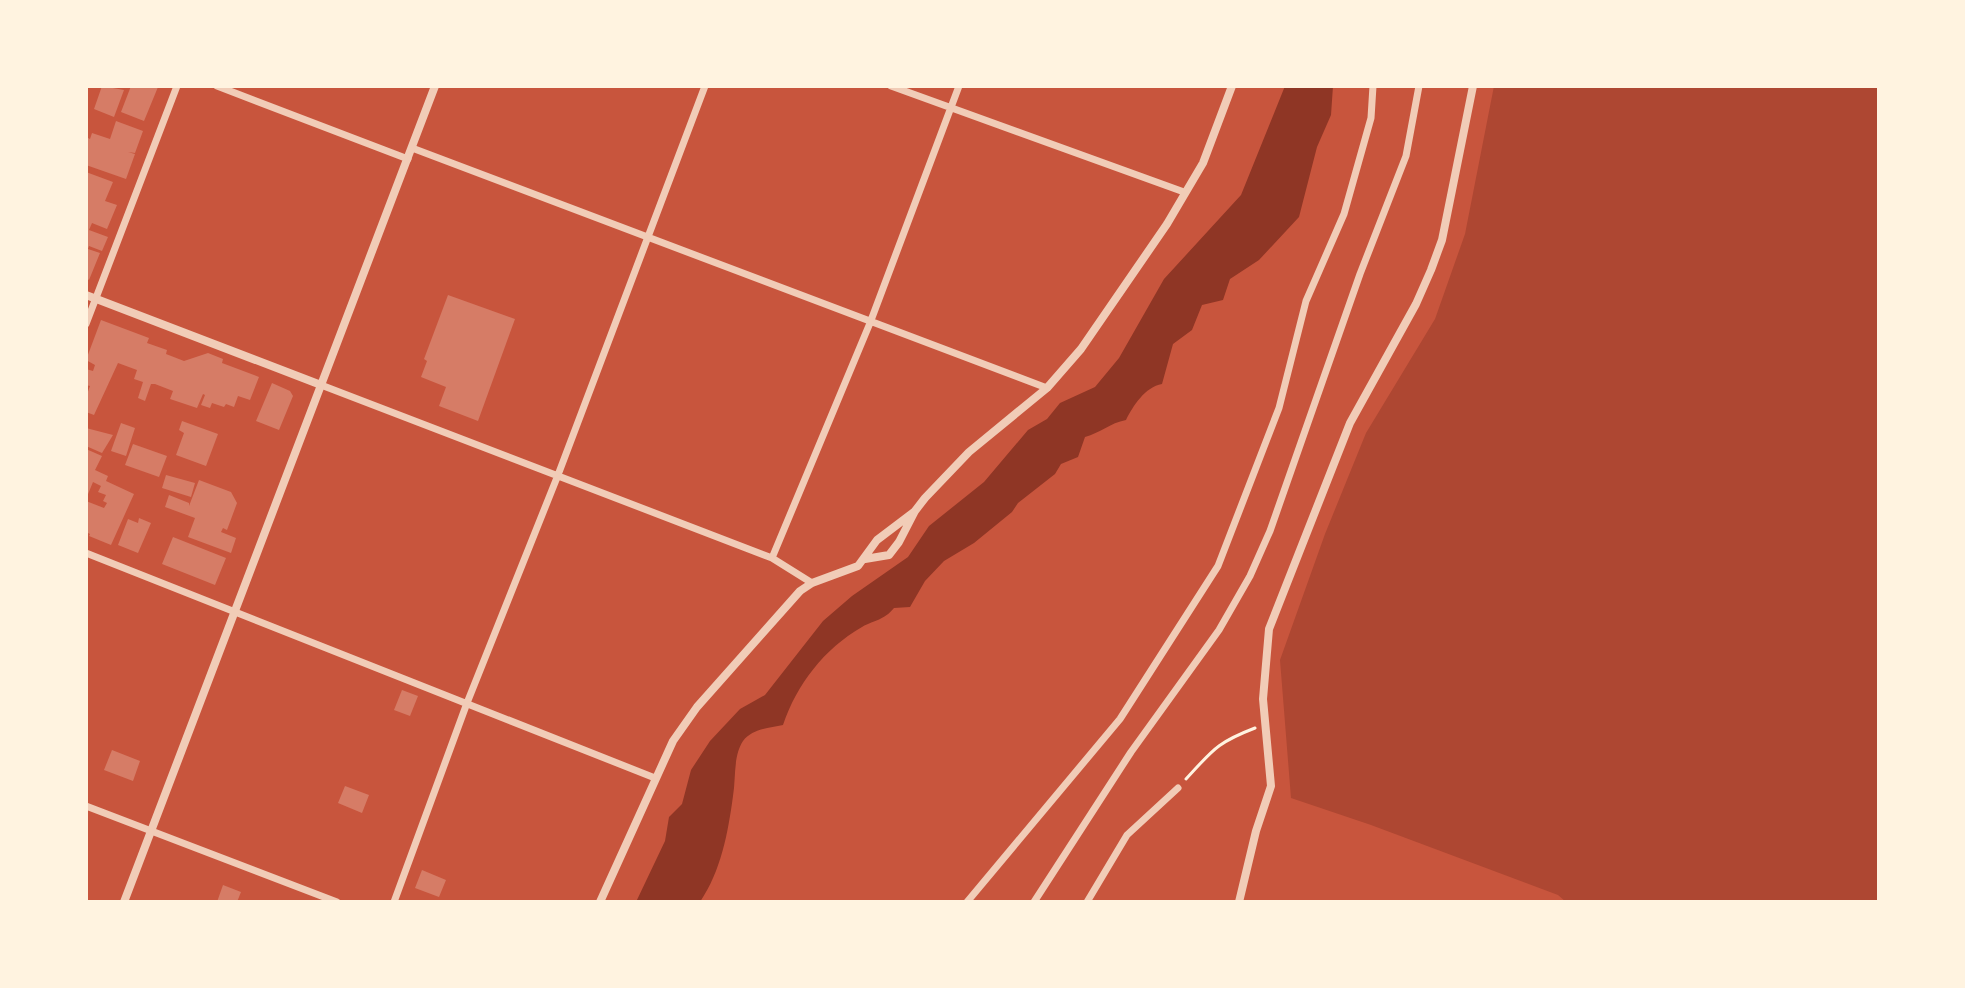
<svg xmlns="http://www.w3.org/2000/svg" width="1965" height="988" font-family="'Fira Sans Condensed',sans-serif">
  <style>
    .green { fill: #ae4732 }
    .water { fill: #8f3625 }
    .building { fill: #d67c66 }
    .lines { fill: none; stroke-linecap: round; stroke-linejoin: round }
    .path { stroke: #fff3e0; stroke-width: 3 }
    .minor { stroke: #f1ccb7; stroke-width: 7 }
    .tertiary { stroke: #f1ccb7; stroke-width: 8 }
  </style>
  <rect width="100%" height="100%" fill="#c8553d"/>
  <path class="green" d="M 1494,86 L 1879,86 L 1879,902 L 1566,902 L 1558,895 L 1371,825 L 1291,798 L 1280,660 L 1325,534 L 1366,433 L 1435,319 L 1465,234 Z"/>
  <path class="water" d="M 1285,86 L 1333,86 L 1331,115 L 1317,147 L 1299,217 L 1259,260 L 1230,279 L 1223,300 L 1202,305 L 1192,330 L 1173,344 L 1162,384 C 1145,387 1133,406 1126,420 C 1110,423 1100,433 1085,437 L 1078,457 L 1061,464 L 1055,474 L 1018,503 L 1012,512 L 974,543 L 944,561 L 925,581 L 910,607 L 894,608 C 883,621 876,619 862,627 C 824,649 797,684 783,725 C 769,728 752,729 743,741 C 733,756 736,779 733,796 C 728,833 721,871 700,902 L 636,902 L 665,841 L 669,817 L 682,804 L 691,770 L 710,741 L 740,709 L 765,695 L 823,621 L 852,596 L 908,557 L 929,526 L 984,482 L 1028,430 L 1047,419 L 1060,403 L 1095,387 L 1119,358 L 1164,279 L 1241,195 Z"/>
  <path class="building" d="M 102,86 L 124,90 L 114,117 L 94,109 Z
    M 131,86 L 158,87 L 144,121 L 121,112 Z
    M 116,121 L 143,131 L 135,153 L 128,152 L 135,154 L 126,179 L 86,165 L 86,137 L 90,139 L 92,133 L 110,139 Z
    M 86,172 L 113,182 L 105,201 L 117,205 L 107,229 L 92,223 L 89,230 L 108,237 L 102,251 L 89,246 L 88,249 L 100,253 L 89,280 L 86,278 Z
    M 448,295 L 515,319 L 478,421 L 439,406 L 446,387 L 421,377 L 427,361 L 424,359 Z
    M 101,320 L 149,338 L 147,343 L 167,350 L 166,354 L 184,361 L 208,353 L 223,359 L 222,363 L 259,377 L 250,400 L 238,396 L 234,407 L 226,404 L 224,407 L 212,403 L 210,408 L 201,405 L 205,395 L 203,394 L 197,408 L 170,399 L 173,391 L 155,384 L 151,384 L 145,401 L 138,398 L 143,382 L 134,379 L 137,370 L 118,363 L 94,415 L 86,412 L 86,397 L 90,386 L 86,385 L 86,369 L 93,371 L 95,365 L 86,360 Z
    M 272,383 L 290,391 L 293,396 L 279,430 L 256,421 Z
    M 182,421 L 218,434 L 206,466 L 176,455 L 184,433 L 179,430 Z
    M 121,423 L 135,428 L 126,456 L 111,451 Z
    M 86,428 L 113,435 L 102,453 L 86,446 Z
    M 133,444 L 167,456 L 159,477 L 125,465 Z
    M 86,449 L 102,456 L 95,470 L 108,476 L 106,481 L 134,494 L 111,545 L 89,536 L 90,534 L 86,532 L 86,501 L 104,508 L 107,503 L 103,501 L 106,495 L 98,492 L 101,486 L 93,482 L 86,499 Z
    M 166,475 L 195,483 L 191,497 L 162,488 Z
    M 199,480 L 231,492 L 237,503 L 227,530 L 223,528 L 221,532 L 236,538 L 231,553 L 188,537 L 195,518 L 165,507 L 169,495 L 189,503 L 189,506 Z
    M 139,518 L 151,523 L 138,553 L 118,545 L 128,519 L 138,523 Z
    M 173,537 L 226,558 L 215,585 L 162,564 Z
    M 402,690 L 418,696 L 410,716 L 394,710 Z
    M 112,750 L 140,761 L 133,781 L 104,770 Z
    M 345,786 L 369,795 L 362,813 L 338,803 Z
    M 422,870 L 446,880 L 439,897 L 415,888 Z
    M 223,885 L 241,892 L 237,902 L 217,902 Z"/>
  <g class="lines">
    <path class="path" d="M 1186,779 C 1213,750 1216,743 1255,728"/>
    <path class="minor" d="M 217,86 L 408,159
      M 891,86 L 1184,192
      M 412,148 L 1047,388
      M 86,324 L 177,86
      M 321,385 L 772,558 L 812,583
      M 86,553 L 655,778
      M 772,558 L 870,323 L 959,86
      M 86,806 L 337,902
      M 394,902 L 467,703 L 558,475 L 705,86
      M 967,902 L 1120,719 L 1218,566 L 1279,408 L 1306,301 L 1344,214 L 1371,118 L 1373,86
      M 1034,902 L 1131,752 L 1219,630 L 1250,576 L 1270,531 L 1360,274 L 1406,156 L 1419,86
      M 1087,902 L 1127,835 L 1178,788"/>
    <path class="tertiary" d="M 86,295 L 321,385
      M 865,559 L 889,555 L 899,542 L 915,511 L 925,498 L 969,452 L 1047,388 L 1081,349 L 1167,224 L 1203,163 L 1232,86
      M 124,902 L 435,86
      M 600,902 L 673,741 L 697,707 L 800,591 L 812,583 L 858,566 L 877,540 L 914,512
      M 1239,902 L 1256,831 L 1271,786 L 1263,699 L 1269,629 L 1350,423 L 1416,304 L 1431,270 L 1442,240 L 1473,86"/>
  </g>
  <rect width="1965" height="988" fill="none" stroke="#fff3e0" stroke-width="176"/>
</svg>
